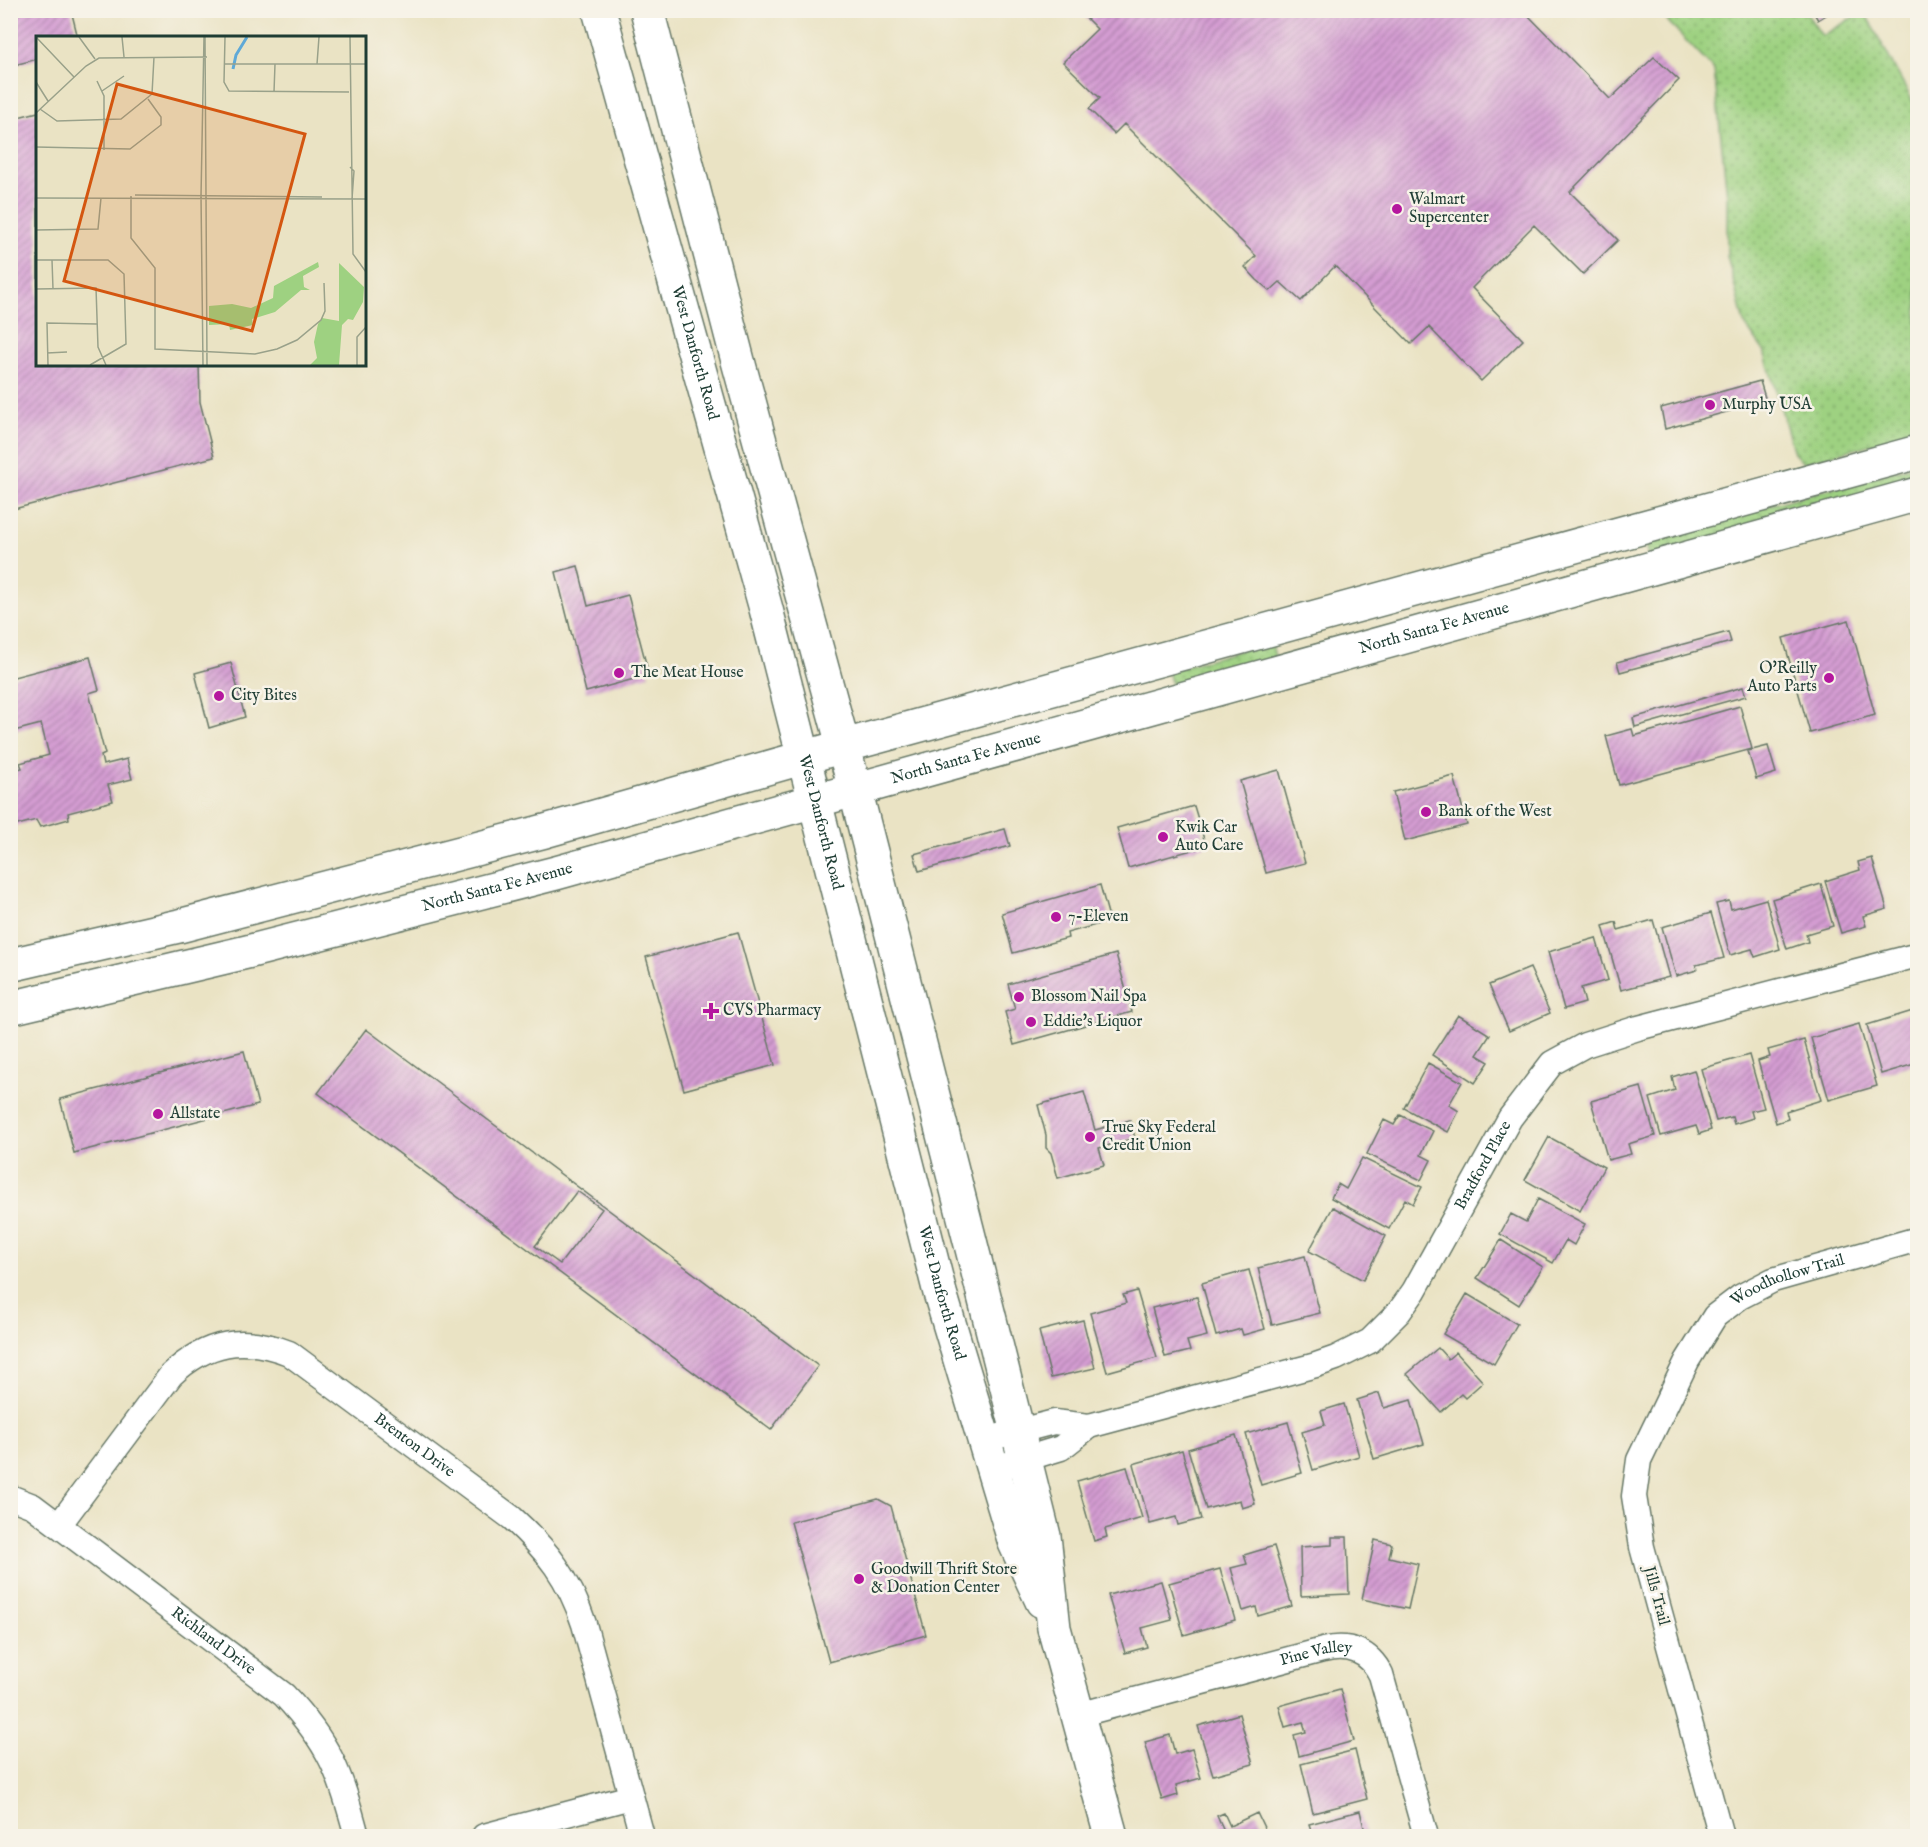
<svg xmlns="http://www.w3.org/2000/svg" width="1928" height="1847" font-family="'IM FELL English',serif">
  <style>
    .grass { fill: url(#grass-dots); stroke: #5e875a; stroke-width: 1.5 }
    .building { fill: url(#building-hatch); fill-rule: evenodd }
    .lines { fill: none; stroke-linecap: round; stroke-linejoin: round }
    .street-casing { stroke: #676; stroke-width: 27 }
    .secondary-casing { stroke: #676; stroke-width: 36 }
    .street { stroke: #fff; stroke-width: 24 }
    .secondary { stroke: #fff; stroke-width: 33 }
    .poi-dot { fill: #b5179e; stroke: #f7f3e8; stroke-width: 2 }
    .labels { text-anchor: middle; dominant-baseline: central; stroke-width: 5; stroke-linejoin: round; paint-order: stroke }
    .poi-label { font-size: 16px; fill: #1f3d34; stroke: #f7f3e8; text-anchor: start }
    .street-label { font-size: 16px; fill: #1f3d34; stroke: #f7f3e8 }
    .inset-river { fill: none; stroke: #5fa9d7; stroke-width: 3 }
    .inset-road { fill: none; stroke: #99a18a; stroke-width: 1.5 }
    .view { fill: #d45610; fill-opacity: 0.15; stroke: #d45610; stroke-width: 3 }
    .inset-edge { fill: none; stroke: #1f3d34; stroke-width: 3 }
  </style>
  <defs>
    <pattern id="grass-dots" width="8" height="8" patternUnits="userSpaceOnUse" patternTransform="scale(1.5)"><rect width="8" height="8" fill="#9ed181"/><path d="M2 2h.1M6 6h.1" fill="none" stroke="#80ab6a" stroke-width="1.8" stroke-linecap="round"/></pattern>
    <pattern id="building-hatch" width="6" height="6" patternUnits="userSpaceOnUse" patternTransform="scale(1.5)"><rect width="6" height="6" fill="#d49cd2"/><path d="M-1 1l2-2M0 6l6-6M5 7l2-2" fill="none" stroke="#ab80ab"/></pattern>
  </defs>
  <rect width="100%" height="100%" fill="#f7f3e8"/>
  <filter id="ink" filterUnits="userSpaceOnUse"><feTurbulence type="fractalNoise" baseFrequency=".0167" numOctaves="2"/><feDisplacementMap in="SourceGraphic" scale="12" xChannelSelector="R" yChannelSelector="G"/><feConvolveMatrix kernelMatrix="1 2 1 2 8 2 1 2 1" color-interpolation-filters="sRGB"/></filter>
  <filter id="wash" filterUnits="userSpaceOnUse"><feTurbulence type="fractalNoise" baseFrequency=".008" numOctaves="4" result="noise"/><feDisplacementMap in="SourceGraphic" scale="24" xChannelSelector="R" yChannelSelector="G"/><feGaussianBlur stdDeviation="1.35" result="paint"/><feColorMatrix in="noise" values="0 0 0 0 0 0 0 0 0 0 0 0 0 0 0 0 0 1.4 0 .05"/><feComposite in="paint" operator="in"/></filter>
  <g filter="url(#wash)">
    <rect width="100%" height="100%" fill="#eae3c4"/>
    <path class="grass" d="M 1658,11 L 1805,11 L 1822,36 L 1864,11 L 1917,109 L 1917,432 L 1803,463 L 1794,453 L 1764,351 L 1744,323 L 1727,256 L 1727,196 L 1714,70 Z
      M 1917,465 L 1917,483 L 1649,557 L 1645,539 Z
      M 1271,642 L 1276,660 L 1173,689 L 1168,671 Z"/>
    <g id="blocks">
      <path class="building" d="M 10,10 L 71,10 L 78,38 L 38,38 L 38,59 L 10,66 Z
        M 1078,10 L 1523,10 L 1610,99 L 1654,57 L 1679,80 L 1570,192 L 1618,240 L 1583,274 L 1534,225 L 1472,288 L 1523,340 L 1481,381 L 1429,327 L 1411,344 L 1335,266 L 1301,301 L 1280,282 L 1270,291 L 1257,280 L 1245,267 L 1256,256 L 1124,124 L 1114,134 L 1089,109 L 1100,98 L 1063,62 L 1097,29 Z
        M 1812,10 L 1834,10 L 1818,20 Z
        M 38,112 L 38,364 L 199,364 L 200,402 L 214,457 L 10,510 L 10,119 Z
        M 1760,381 L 1766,401 L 1665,429 L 1661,408 Z
        M 578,566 L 588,606 L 628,595 L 649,675 L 586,692 L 556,572 Z
        M 1849,620 L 1875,715 L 1810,733 L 1783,638 Z
        M 1918,622 L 1918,636 L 1917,636 L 1913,623 Z
        M 1728,632 L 1731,642 L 1620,672 L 1617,662 Z
        M 90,657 L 99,690 L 89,693 L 105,754 L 101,756 L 103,765 L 127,759 L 132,779 L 108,785 L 113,801 L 68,813 L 69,819 L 40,827 L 36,820 L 10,827 L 10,771 L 22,768 L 20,763 L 49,755 L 41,724 L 10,732 L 10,678 Z
        M 231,663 L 245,717 L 209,728 L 195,673 Z
        M 1743,687 L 1746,696 L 1635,727 L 1633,718 Z
        M 1740,706 L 1752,749 L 1619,785 L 1606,736 L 1632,729 L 1634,736 Z
        M 1768,746 L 1776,773 L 1756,779 L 1748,751 Z
        M 1279,770 L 1305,863 L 1266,873 L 1240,781 Z
        M 1454,776 L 1467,825 L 1405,841 L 1393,792 Z
        M 1194,806 L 1206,846 L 1128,868 L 1117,828 Z
        M 1005,829 L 1010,846 L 919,871 L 914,854 Z
        M 1872,858 L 1887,909 L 1863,916 L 1866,926 L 1841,933 L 1825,881 L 1860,870 L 1858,862 Z
        M 1821,884 L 1833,926 L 1806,934 L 1808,942 L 1787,949 L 1772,899 Z
        M 1100,885 L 1110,921 L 1067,933 L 1068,938 L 1013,953 L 1002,913 Z
        M 1766,899 L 1780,949 L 1755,957 L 1752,949 L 1730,955 L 1716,904 L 1729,901 L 1731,909 Z
        M 1711,913 L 1724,958 L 1696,965 L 1697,970 L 1676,976 L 1662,927 Z
        M 1653,920 L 1669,977 L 1621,990 L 1603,926 L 1616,922 L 1618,930 Z
        M 738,932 L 775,1065 L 684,1090 L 646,957 Z
        M 1596,938 L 1608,980 L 1581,988 L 1585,1003 L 1564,1009 L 1548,952 Z
        M 1116,954 L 1132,1012 L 1014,1045 L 1005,1012 L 1015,1009 L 1008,984 Z
        M 1530,968 L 1550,1013 L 1509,1031 L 1489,985 Z
        M 1916,1010 L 1918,1063 L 1881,1074 L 1867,1025 Z
        M 1458,1015 L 1490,1035 L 1477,1055 L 1489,1062 L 1475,1083 L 1432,1055 Z
        M 1859,1024 L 1877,1086 L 1829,1100 L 1811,1038 Z
        M 366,1029 L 818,1366 L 771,1430 L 318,1093 ZM 577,1191 L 602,1209 L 560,1264 L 535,1246 Z
        M 1804,1040 L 1821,1100 L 1786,1111 L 1788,1119 L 1776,1123 L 1758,1061 L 1770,1057 L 1768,1050 Z
        M 244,1051 L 258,1105 L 74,1153 L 60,1099 Z
        M 1749,1055 L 1764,1108 L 1751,1111 L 1753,1118 L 1734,1124 L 1732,1117 L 1716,1121 L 1701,1069 Z
        M 1428,1063 L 1462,1082 L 1449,1105 L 1459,1111 L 1448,1132 L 1404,1108 Z
        M 1694,1070 L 1711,1130 L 1699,1134 L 1696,1126 L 1661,1136 L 1650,1098 L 1675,1090 L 1672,1077 Z
        M 1641,1087 L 1655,1136 L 1628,1144 L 1631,1154 L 1608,1160 L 1591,1101 Z
        M 1084,1092 L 1095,1130 L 1130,1120 L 1135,1138 L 1099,1148 L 1104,1165 L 1058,1178 L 1051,1153 L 1046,1148 L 1046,1135 L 1038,1105 Z
        M 1400,1115 L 1433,1131 L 1421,1155 L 1431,1160 L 1421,1180 L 1367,1154 L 1384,1120 L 1394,1125 Z
        M 1549,1137 L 1604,1167 L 1580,1211 L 1525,1180 Z
        M 1362,1158 L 1422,1187 L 1413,1204 L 1405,1199 L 1389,1229 L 1331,1198 L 1338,1184 L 1346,1189 Z
        M 1538,1199 L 1585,1224 L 1574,1245 L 1566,1240 L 1553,1263 L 1500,1234 L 1511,1214 L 1526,1222 Z
        M 1333,1207 L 1386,1236 L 1363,1280 L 1309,1251 Z
        M 1501,1240 L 1543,1267 L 1519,1305 L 1477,1278 Z
        M 1305,1256 L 1320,1313 L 1272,1325 L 1258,1268 Z
        M 1249,1270 L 1265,1329 L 1243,1335 L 1241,1329 L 1216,1336 L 1202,1283 Z
        M 1137,1291 L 1157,1358 L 1107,1372 L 1090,1313 L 1126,1303 L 1123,1295 Z
        M 1467,1294 L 1517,1324 L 1494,1364 L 1443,1334 Z
        M 1197,1297 L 1207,1336 L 1187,1341 L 1190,1351 L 1165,1357 L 1152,1308 Z
        M 1083,1320 L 1095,1368 L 1051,1378 L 1039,1331 Z
        M 1438,1348 L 1448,1359 L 1456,1352 L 1483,1382 L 1465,1398 L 1461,1394 L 1441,1412 L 1407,1374 Z
        M 1379,1393 L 1384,1408 L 1411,1400 L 1424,1444 L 1374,1459 L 1357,1400 Z
        M 1344,1404 L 1359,1456 L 1313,1470 L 1302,1432 L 1325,1425 L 1321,1411 Z
        M 1288,1422 L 1302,1473 L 1261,1485 L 1246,1434 Z
        M 1236,1435 L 1255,1504 L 1242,1508 L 1240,1500 L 1206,1509 L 1188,1449 Z
        M 1182,1450 L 1201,1519 L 1178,1525 L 1176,1517 L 1150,1524 L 1133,1464 Z
        M 1127,1467 L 1142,1518 L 1105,1529 L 1107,1537 L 1094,1541 L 1077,1481 Z
        M 878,1499 L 891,1506 L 926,1635 L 829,1662 L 791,1522 Z
        M 1332,1537 L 1347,1537 L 1349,1594 L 1301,1596 L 1300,1547 L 1332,1545 Z
        M 1375,1540 L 1392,1544 L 1389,1557 L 1418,1564 L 1408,1609 L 1362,1599 Z
        M 1274,1546 L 1292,1606 L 1258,1616 L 1256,1607 L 1243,1611 L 1231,1568 L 1247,1564 L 1244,1555 Z
        M 1220,1569 L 1235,1620 L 1184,1635 L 1169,1583 Z
        M 1161,1581 L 1172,1620 L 1142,1628 L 1147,1647 L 1125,1653 L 1108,1595 Z
        M 1340,1689 L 1354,1741 L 1299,1756 L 1294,1735 L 1306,1732 L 1303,1722 L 1285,1727 L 1279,1706 Z
        M 1239,1714 L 1253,1764 L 1213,1775 L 1198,1726 Z
        M 1170,1735 L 1175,1754 L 1192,1749 L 1201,1778 L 1176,1785 L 1178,1795 L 1162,1800 L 1145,1742 Z
        M 1355,1750 L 1367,1799 L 1313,1813 L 1301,1764 Z
        M 1360,1811 L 1366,1836 L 1313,1836 L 1309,1824 Z
        M 1224,1813 L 1230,1826 L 1257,1813 L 1268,1836 L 1226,1836 L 1217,1816 Z"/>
    </g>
  </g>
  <g filter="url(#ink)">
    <use href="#blocks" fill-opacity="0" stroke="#676" stroke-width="1.5"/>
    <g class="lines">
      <g class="street-casing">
        <g id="street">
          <path id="s1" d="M 984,1440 L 1054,1422 L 1089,1426 L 1316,1365 L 1336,1358 L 1370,1341 L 1399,1312 L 1414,1291 L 1510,1118 L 1552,1063 L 1585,1045 L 1638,1028 L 1918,955"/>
          <path d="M 1008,1464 L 1061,1448 L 1089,1426"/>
          <path id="s2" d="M 10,1497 L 33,1506 L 284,1695 C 330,1744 340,1772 357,1836"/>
          <path id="s3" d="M 59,1525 L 171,1375 C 207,1341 243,1335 289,1353 L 512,1518 C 548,1551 569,1578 584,1624 L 642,1836"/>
          <path id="s4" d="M 1078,1715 L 1323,1650 C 1348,1644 1369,1650 1381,1675 L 1426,1836"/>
          <path d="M 484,1836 L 631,1797"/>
          <path id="s5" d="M 1721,1836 L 1642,1547 L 1634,1496 L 1639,1460 L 1687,1361 L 1715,1316 L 1740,1297 L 1773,1280 L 1918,1239"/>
        </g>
      </g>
      <g class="secondary-casing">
        <g id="secondary">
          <path id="s6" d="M 599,10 L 766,609 L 940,1293 L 1015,1543 L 1042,1601"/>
          <path d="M 647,10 L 738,361 L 855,789 L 980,1280 L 1044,1536 L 1054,1628 L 1111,1836"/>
          <path d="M 10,965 L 179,926 L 545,831 L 844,746 L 1918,452"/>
          <path id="s7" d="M 10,1008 L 247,952 L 556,873 L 1918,494"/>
        </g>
      </g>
      <use href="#street" class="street"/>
      <use href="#secondary" class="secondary"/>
    </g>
  </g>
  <g class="poi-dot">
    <circle cx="1397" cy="209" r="6"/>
    <circle cx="1710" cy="405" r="6"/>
    <circle cx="619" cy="673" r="6"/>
    <circle cx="1829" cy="678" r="6"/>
    <circle cx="219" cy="696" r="6"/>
    <circle cx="1426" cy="812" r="6"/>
    <circle cx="1163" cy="837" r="6"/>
    <circle cx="1056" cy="917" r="6"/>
    <circle cx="1019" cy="997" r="6"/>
    <path d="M708 1002h6v6h6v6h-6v6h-6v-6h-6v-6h6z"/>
    <circle cx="1031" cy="1022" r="6"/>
    <circle cx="158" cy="1114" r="6"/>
    <circle cx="1090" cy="1137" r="6"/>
    <circle cx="859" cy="1579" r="6"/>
  </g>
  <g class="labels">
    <g class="poi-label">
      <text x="1409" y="200">Walmart<tspan x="1409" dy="18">Supercenter</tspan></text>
      <text x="1722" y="405">Murphy USA</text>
      <text x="1817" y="669" text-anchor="end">O'Reilly<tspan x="1817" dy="18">Auto Parts</tspan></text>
      <text x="631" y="673">The Meat House</text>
      <text x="231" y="696">City Bites</text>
      <text x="1438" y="812">Bank of the West</text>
      <text x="1175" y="828">Kwik Car<tspan x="1175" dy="18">Auto Care</tspan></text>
      <text x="1068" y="917">7-Eleven</text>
      <text x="1031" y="997">Blossom Nail Spa</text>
      <text x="723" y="1011">CVS Pharmacy</text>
      <text x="1043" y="1022">Eddie's Liquor</text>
      <text x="170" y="1114">Allstate</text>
      <text x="1102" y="1128">True Sky Federal<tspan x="1102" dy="18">Credit Union</tspan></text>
      <text x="871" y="1570">Goodwill Thrift Store<tspan x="871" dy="18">&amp; Donation Center</tspan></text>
    </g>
    <g class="street-label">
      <text stroke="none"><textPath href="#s6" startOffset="356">West Danforth Road</textPath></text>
      <text stroke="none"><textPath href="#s7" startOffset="1474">North Santa Fe Avenue</textPath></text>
      <text stroke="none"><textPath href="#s7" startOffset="988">North Santa Fe Avenue</textPath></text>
      <text stroke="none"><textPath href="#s6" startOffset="842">West Danforth Road</textPath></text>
      <text stroke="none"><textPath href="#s7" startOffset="502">North Santa Fe Avenue</textPath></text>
      <text stroke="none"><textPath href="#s1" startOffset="612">Bradford Place</textPath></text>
      <text stroke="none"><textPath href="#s5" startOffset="633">Woodhollow Trail</textPath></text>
      <text stroke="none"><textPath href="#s6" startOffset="1328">West Danforth Road</textPath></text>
      <text stroke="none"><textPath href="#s3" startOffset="471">Brenton Drive</textPath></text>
      <text transform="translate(1656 1596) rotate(75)">Jills Trail</text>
      <text stroke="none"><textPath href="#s2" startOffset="250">Richland Drive</textPath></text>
      <text stroke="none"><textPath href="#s4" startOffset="246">Pine Valley</textPath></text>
    </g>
  </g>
  <g transform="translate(36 36)">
    <rect width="330" height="330" fill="#eae3c4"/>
    <path d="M 282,226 L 283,231 L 267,240 L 268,251 L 274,254 L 265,254 L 239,276 L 216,283 L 217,289 L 194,294 L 193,288 L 173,289 L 173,270 L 196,268 L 215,272 L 237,262 L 238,250 ZM 303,227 L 328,251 L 327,266 L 317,284 L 312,283 L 306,289 L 303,329 L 274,329 L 281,322 L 278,306 L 282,288 L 286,282 L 303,285 Z" fill="#9ed181"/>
    <path class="inset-river" d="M 197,33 L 200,19 L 211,1"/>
    <path class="inset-road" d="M 0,1 L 38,41M 43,1 L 59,23M 86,1 L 88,21M 169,1 L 170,160M 189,1 L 188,46 L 193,55 L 313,56M 314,1 L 317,218 L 330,236M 189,28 L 330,28M 281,28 L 283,1M 61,45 L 68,60 L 68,114M 0,46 L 12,65M 66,55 L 88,40M 238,56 L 239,28M 4,73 L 21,85 L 85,83 L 116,58 L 118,21M 0,77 L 50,30 L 63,22 L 171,21M 0,111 L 94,113 L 125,89 L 125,81 L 112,63M 314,131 L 318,135 L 316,163M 99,159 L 286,161M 95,160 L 95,202 L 119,232 L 119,313 L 219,318 L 241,313 L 261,304 L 285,284 L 289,275 L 288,247M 165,160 L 168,1M 165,160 L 167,329M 170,160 L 171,329M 0,162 L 330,163M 0,194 L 62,193 L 65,162M 0,224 L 72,224 L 88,238 L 90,308 L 54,329M 16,224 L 17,253M 0,253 L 60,252 L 62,311 L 70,329M 11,317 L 31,316M 12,329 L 11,287 L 61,288M 321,329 L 321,301 L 330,291"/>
    <path class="view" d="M 81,48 L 269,98 L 216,295 L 28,245 Z"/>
    <rect width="330" height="330" class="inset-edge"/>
  </g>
  <rect width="1928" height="1847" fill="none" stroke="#f7f3e8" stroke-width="36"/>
</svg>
